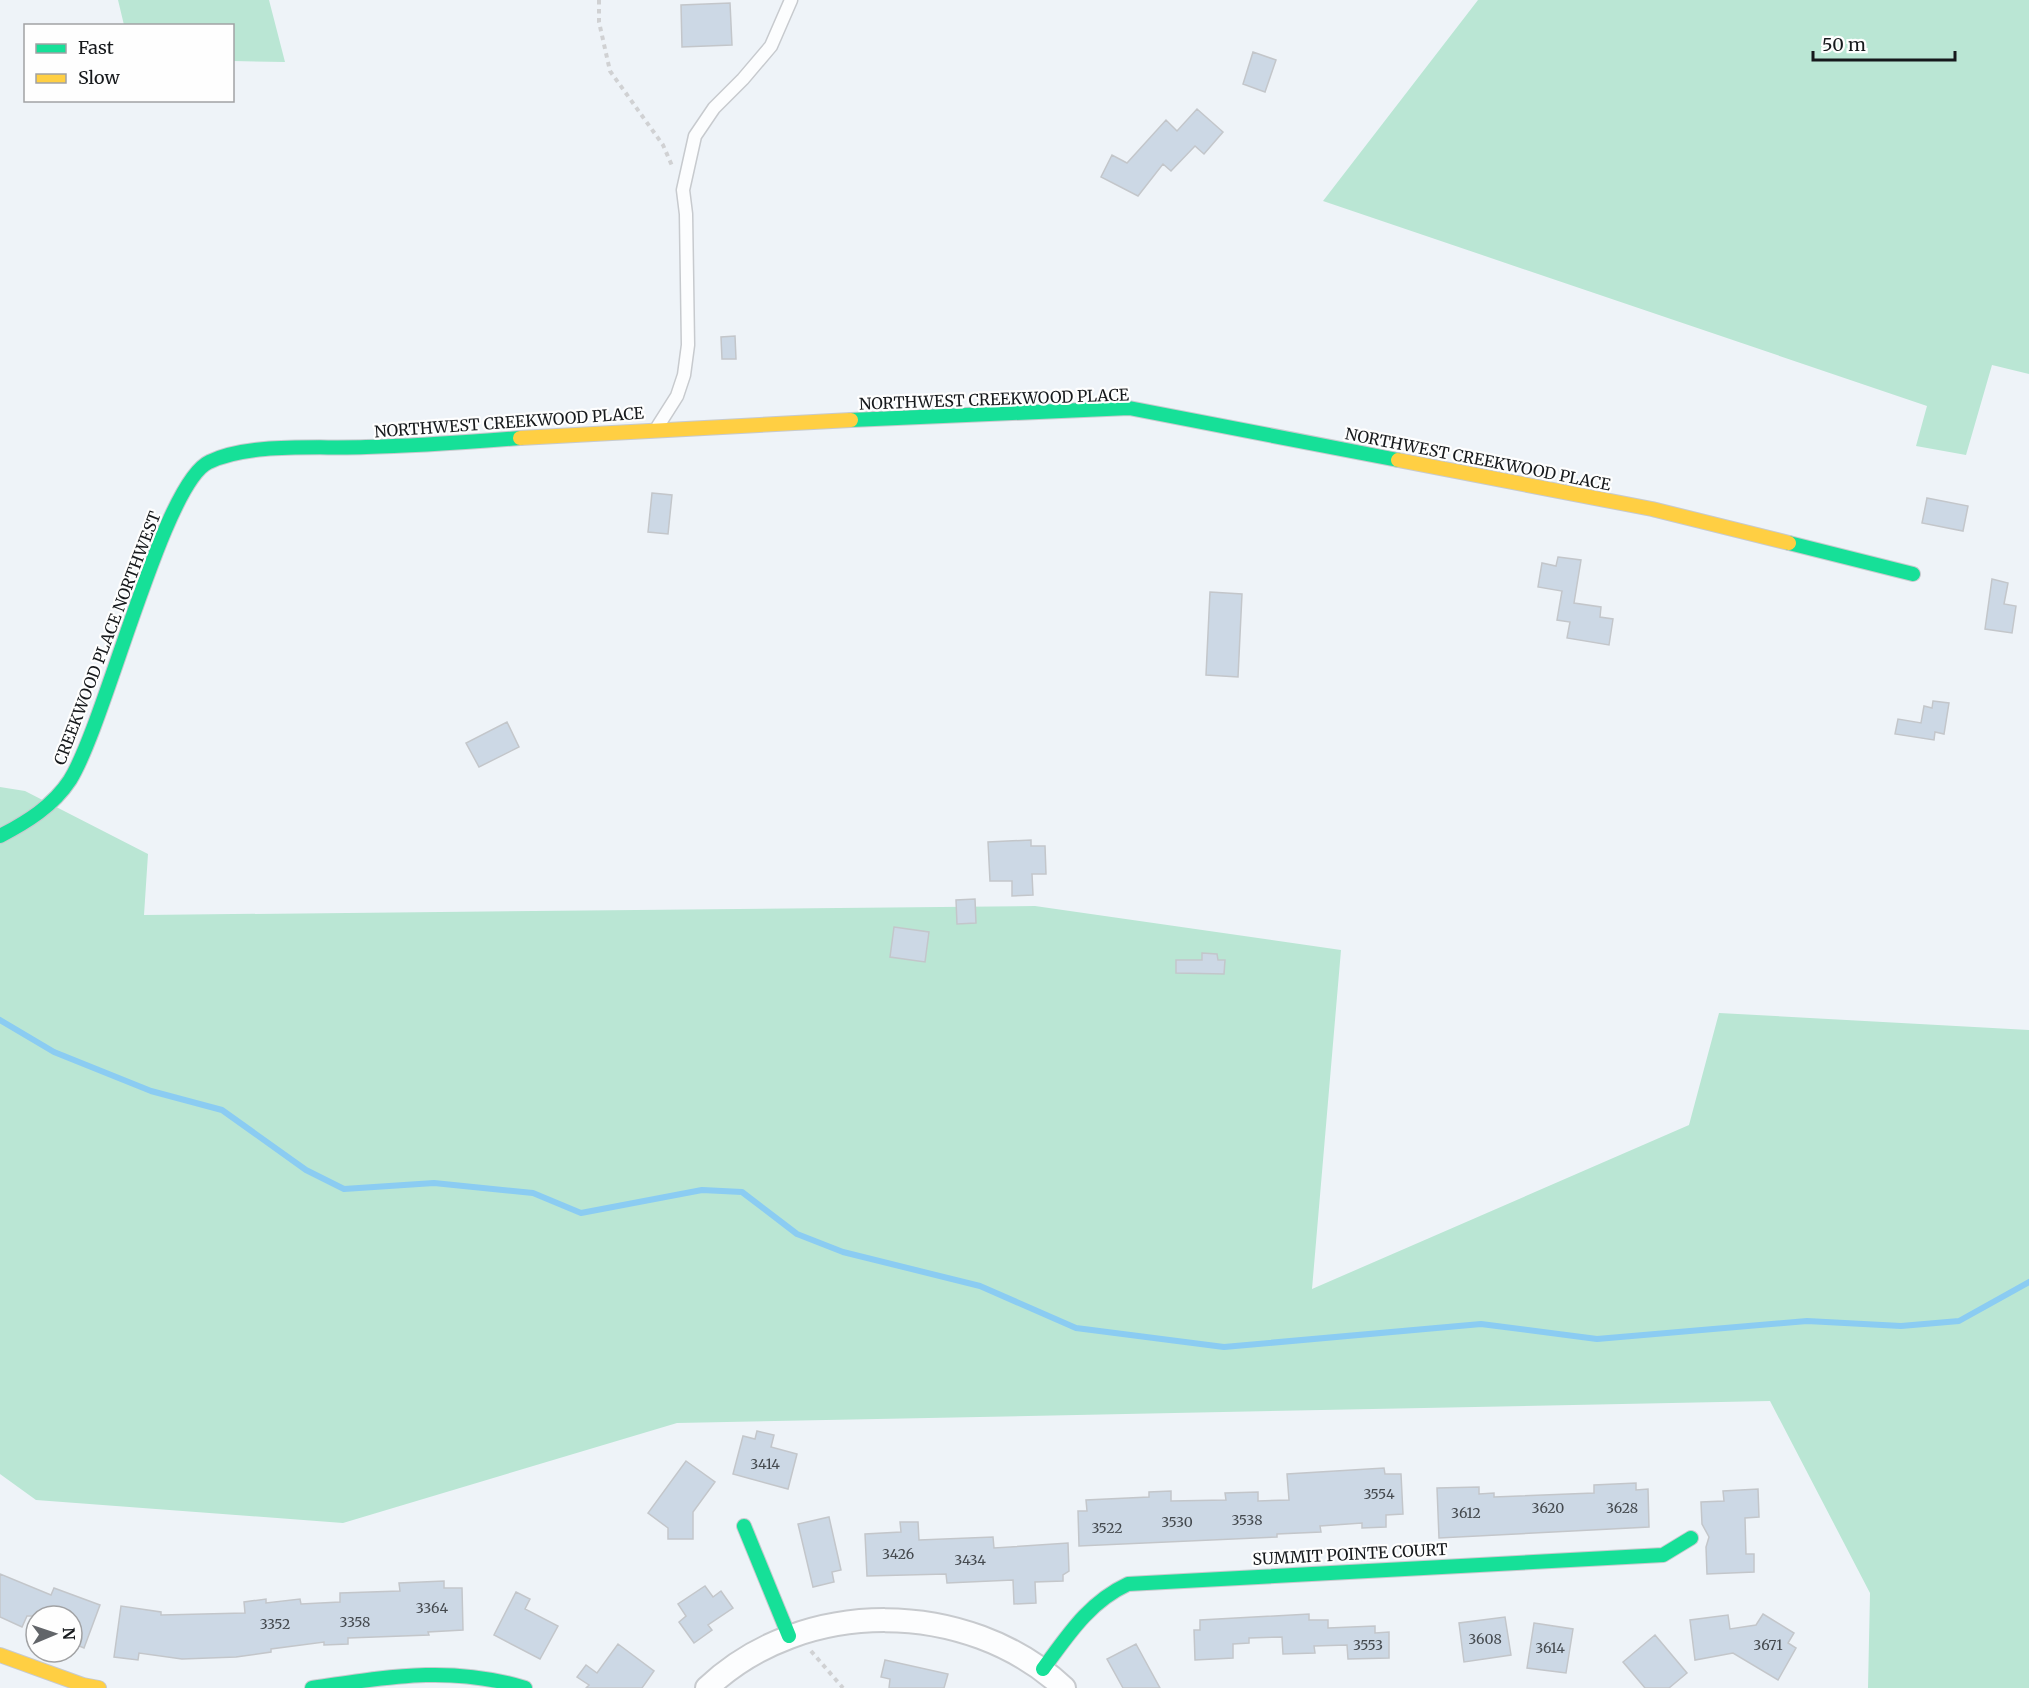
<svg xmlns="http://www.w3.org/2000/svg" width="2029" height="1688" font-family="Merriweather,serif">
  <style>
    .green { fill: #bae6d4 }
    .lines { fill: none; stroke-linecap: round; stroke-linejoin: round }
    .stream { stroke: #8bccf2; stroke-width: 6 }
    .building { fill: #ccd8e5; stroke: #c3c6ca; stroke-width: 1.5 }
    .lane-casing { stroke: #c7cace; stroke-width: 15 }
    .street-casing { stroke: #c7cace; stroke-width: 26 }
    .fast-casing { stroke: #c7cace; stroke-width: 16 }
    .slow-casing { stroke: #c7cace; stroke-width: 16 }
    .path { stroke: #d0d1d3; stroke-width: 4; stroke-dasharray: 4.5 4.5; stroke-linecap: butt }
    .lane { stroke: #fcfdfe; stroke-width: 12 }
    .street { stroke: #fcfdfe; stroke-width: 22 }
    .fast { stroke: #16e098; stroke-width: 14 }
    .slow { stroke: #ffcf43; stroke-width: 14 }
    .labels { text-anchor: middle; dominant-baseline: central; stroke-width: 4.5; stroke-linejoin: round; paint-order: stroke }
    .number-label { font-size: 14px; fill: #44494e }
    .street-label { font-size: 16px; fill: #16191c; stroke: #fefefe }
  </style>
  <rect width="100%" height="100%" fill="#eef3f8"/>
  <path class="green" d="M 118,0 L 269,0 L 285,62 L 233,61 L 232,26 L 124,25 Z
    M 1478,0 L 2029,0 L 2029,374 L 1992,365 L 1966,455 L 1916,446 L 1927,406 L 1323,201 Z
    M 0,787 L 25,791 L 148,854 L 144,915 L 1035,906 L 1341,950 L 1312,1289 L 1689,1125 L 1719,1013 L 2029,1030 L 2029,1688 L 1868,1688 L 1870,1593 L 1770,1401 L 677,1423 L 343,1523 L 36,1500 L 0,1474 Z"/>
  <g class="lines">
    <path class="stream" d="M 0,1020 L 54,1052 L 151,1091 L 222,1110 L 306,1170 L 344,1189 L 434,1183 L 533,1193 L 581,1213 L 702,1190 L 742,1192 L 797,1234 L 843,1252 L 980,1286 L 1076,1328 L 1224,1347 L 1481,1324 L 1597,1339 L 1807,1321 L 1901,1326 L 1959,1321 L 2029,1282"/>
  </g>
  <path class="building" d="M 730,3 L 732,45 L 682,47 L 681,5 Z
    M 1253,52 L 1276,60 L 1265,92 L 1243,84 Z
    M 1197,109 L 1223,132 L 1204,154 L 1195,146 L 1171,171 L 1163,164 L 1138,196 L 1101,177 L 1112,155 L 1127,163 L 1166,120 L 1177,131 Z
    M 735,336 L 736,359 L 722,359 L 721,337 Z
    M 652,493 L 672,495 L 668,534 L 648,532 Z
    M 1927,498 L 1968,506 L 1963,531 L 1922,523 Z
    M 1558,557 L 1581,560 L 1574,603 L 1601,607 L 1600,617 L 1613,619 L 1609,645 L 1567,638 L 1570,622 L 1557,620 L 1562,591 L 1538,587 L 1542,563 L 1556,566 Z
    M 1992,579 L 2008,583 L 2004,604 L 2016,606 L 2012,633 L 1985,629 Z
    M 1210,592 L 1242,594 L 1238,677 L 1206,675 Z
    M 1933,701 L 1949,703 L 1944,734 L 1935,732 L 1934,740 L 1895,734 L 1898,719 L 1921,723 L 1924,706 L 1932,708 Z
    M 507,722 L 519,747 L 479,767 L 466,743 Z
    M 1031,840 L 1031,846 L 1045,846 L 1046,874 L 1032,874 L 1033,895 L 1012,896 L 1012,881 L 990,881 L 988,842 Z
    M 975,899 L 976,923 L 957,924 L 956,900 Z
    M 894,927 L 929,932 L 925,962 L 890,957 Z
    M 1202,953 L 1217,954 L 1218,960 L 1225,960 L 1224,974 L 1176,973 L 1176,960 L 1202,960 Z
    M 757,1431 L 774,1435 L 771,1447 L 797,1454 L 788,1489 L 733,1474 L 743,1436 L 755,1439 Z
    M 686,1461 L 715,1482 L 693,1512 L 693,1539 L 668,1539 L 668,1528 L 648,1513 Z
    M 1384,1468 L 1385,1474 L 1401,1474 L 1403,1514 L 1386,1515 L 1386,1527 L 1362,1528 L 1362,1523 L 1320,1526 L 1321,1532 L 1277,1534 L 1277,1537 L 1079,1546 L 1078,1511 L 1087,1511 L 1086,1500 L 1149,1497 L 1149,1492 L 1171,1491 L 1171,1501 L 1226,1500 L 1225,1493 L 1258,1492 L 1258,1501 L 1289,1500 L 1287,1474 Z
    M 1636,1483 L 1636,1490 L 1648,1489 L 1649,1527 L 1439,1538 L 1437,1488 L 1479,1487 L 1479,1494 L 1494,1493 L 1494,1497 L 1594,1493 L 1594,1485 Z
    M 1758,1489 L 1759,1517 L 1745,1518 L 1746,1554 L 1754,1554 L 1754,1572 L 1707,1574 L 1706,1547 L 1709,1537 L 1702,1524 L 1701,1502 L 1724,1501 L 1723,1491 Z
    M 829,1517 L 841,1570 L 832,1572 L 834,1582 L 813,1587 L 798,1524 Z
    M 900,1522 L 918,1522 L 919,1540 L 993,1537 L 994,1548 L 1068,1543 L 1069,1571 L 1063,1575 L 1063,1581 L 1035,1582 L 1036,1603 L 1014,1604 L 1013,1580 L 947,1583 L 946,1574 L 867,1576 L 865,1534 L 901,1532 Z
    M 0,1574 L 51,1595 L 54,1588 L 100,1605 L 84,1648 L 72,1643 L 72,1616 L 27,1616 L 22,1627 L 0,1617 Z
    M 444,1581 L 444,1588 L 462,1588 L 463,1630 L 428,1632 L 429,1635 L 348,1638 L 348,1644 L 324,1645 L 324,1642 L 271,1649 L 271,1652 L 236,1657 L 182,1659 L 139,1653 L 138,1660 L 114,1657 L 121,1606 L 161,1612 L 161,1615 L 245,1613 L 244,1602 L 266,1599 L 266,1603 L 300,1599 L 301,1604 L 340,1602 L 340,1593 L 400,1591 L 399,1583 Z
    M 705,1586 L 713,1597 L 721,1591 L 733,1608 L 708,1625 L 712,1630 L 694,1643 L 679,1622 L 686,1616 L 678,1604 Z
    M 516,1592 L 530,1599 L 525,1609 L 558,1626 L 540,1659 L 494,1635 Z
    M 1309,1614 L 1309,1620 L 1328,1620 L 1328,1628 L 1375,1626 L 1375,1633 L 1389,1632 L 1389,1658 L 1348,1659 L 1347,1645 L 1314,1646 L 1315,1653 L 1283,1654 L 1282,1637 L 1249,1638 L 1249,1643 L 1233,1644 L 1233,1658 L 1195,1660 L 1194,1630 L 1200,1630 L 1200,1620 Z
    M 1763,1614 L 1794,1633 L 1788,1643 L 1796,1648 L 1778,1680 L 1733,1653 L 1695,1660 L 1690,1620 L 1728,1615 L 1730,1629 L 1756,1625 Z
    M 1505,1617 L 1511,1655 L 1464,1662 L 1459,1623 Z
    M 1534,1623 L 1573,1629 L 1566,1673 L 1527,1668 Z
    M 1655,1635 L 1687,1673 L 1669,1688 L 1645,1688 L 1623,1662 Z
    M 618,1644 L 654,1671 L 642,1688 L 586,1688 L 589,1685 L 577,1677 L 586,1665 L 597,1673 Z
    M 1136,1644 L 1160,1688 L 1123,1688 L 1107,1659 Z
    M 885,1660 L 948,1674 L 944,1688 L 889,1688 L 890,1679 L 881,1677 Z"/>
  <g class="lines">
    <g class="lane-casing">
      <path id="lane" d="M 658,426 L 677,396 L 684,375 L 688,345 L 686,214 L 683,190 L 695,136 L 714,108 L 743,79 L 771,46 L 791,0"/>
    </g>
    <g class="street-casing">
      <path id="street" d="M 707,1688 C 803,1597 967,1598 1064,1688"/>
    </g>
    <g class="fast-casing">
      <path id="fast" d="M 851,420 L 1129,408 L 1398,460
        M 1789,543 L 1913,574
        M 0,836 C 27,822 53,806 70,780 C 106,722 163,483 209,462 C 250,442 320,449 366,447 C 417,446 469,442 520,438
        M 744,1526 L 789,1636
        M 1043,1669 C 1068,1635 1089,1602 1128,1584 L 1663,1555 L 1691,1538
        M 312,1688 C 387,1677 451,1665 525,1688"/>
    </g>
    <g class="slow-casing">
      <path id="slow" d="M 520,438 L 851,420
        M 1398,460 L 1652,509 L 1789,543
        M 0,1655 L 83,1685 L 99,1688"/>
    </g>
    <path class="path" d="M 599,0 L 599,22 L 610,71 L 663,145 L 673,168
      M 811,1651 L 843,1688"/>
    <use href="#lane" class="lane"/>
    <use href="#street" class="street"/>
    <use href="#fast" class="fast"/>
    <use href="#slow" class="slow"/>
  </g>
  <g class="labels">
    <g class="number-label">
      <text x="765" y="1464">3414</text>
      <text x="1379" y="1494">3554</text>
      <text x="1548" y="1508">3620</text>
      <text x="1622" y="1508">3628</text>
      <text x="1466" y="1513">3612</text>
      <text x="1247" y="1520">3538</text>
      <text x="1177" y="1522">3530</text>
      <text x="1107" y="1528">3522</text>
      <text x="898" y="1554">3426</text>
      <text x="970" y="1560">3434</text>
      <text x="432" y="1608">3364</text>
      <text x="355" y="1622">3358</text>
      <text x="275" y="1624">3352</text>
      <text x="1485" y="1639">3608</text>
      <text x="1368" y="1645">3553</text>
      <text x="1768" y="1645">3671</text>
      <text x="1550" y="1648">3614</text>
    </g>
    <g class="street-label">
      <text transform="translate(994 399) rotate(-2)">NORTHWEST CREEKWOOD PLACE</text>
      <text transform="translate(509 422) rotate(-4)">NORTHWEST CREEKWOOD PLACE</text>
      <text transform="translate(1478 459) rotate(11)">NORTHWEST CREEKWOOD PLACE</text>
      <text transform="translate(107 638) rotate(-69)">CREEKWOOD PLACE NORTHWEST</text>
      <text transform="translate(1350 1554) rotate(-3)">SUMMIT POINTE COURT</text>
    </g>
  </g>
  <rect x="24" y="24" width="210" height="78" fill="#fefefe" stroke="#a1a2a4" stroke-width="1.5"/>
  <rect x="36" y="44" width="30" height="9" fill="#16e098" stroke="#a1a2a4" stroke-width="1.5"/>
  <text x="78" y="54" font-size="18" fill="#16191c">Fast</text>
  <rect x="36" y="74" width="30" height="9" fill="#ffcf43" stroke="#a1a2a4" stroke-width="1.5"/>
  <text x="78" y="84" font-size="18" fill="#16191c">Slow</text>
  <g transform="translate(54 1634) rotate(88)"><circle r="28" fill="#fefefe" stroke="#a1a2a4" stroke-width="1.5"/>
  <path d="M0-4.5L10 22L0 15L-10 22Z" fill="#626569"/>
  <text y="-9" font-size="16" font-weight="bold" text-anchor="middle" fill="#16191c">N</text>
  </g>
  <path d="M1813 51v9h142v-9" fill="none" stroke="#16191c" stroke-width="3"/>
  <text x="1822" y="51" font-size="18" fill="#16191c" stroke="#fefefe" stroke-width="4.5" paint-order="stroke">50 m</text>
</svg>
